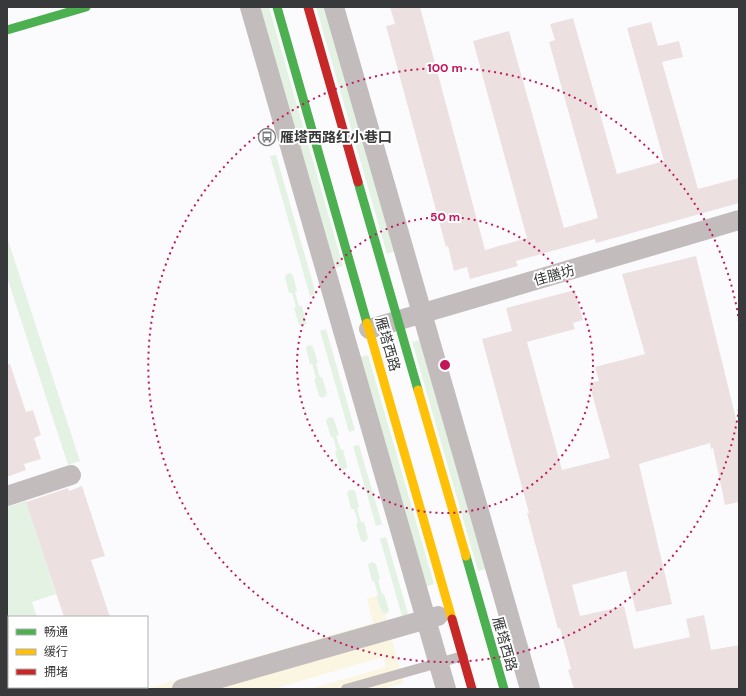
<svg xmlns="http://www.w3.org/2000/svg" width="746" height="696" font-family="'DM Sans','Noto Sans SC',sans-serif">
  <style>
    .green { fill: #e4f2e4 }
    .sand { fill: #fbf6e2 }
    .building { fill: #ece1e0 }
    .lines { fill: none; stroke-linecap: round; stroke-linejoin: round }
    .lane { stroke: #c3bcbd; stroke-width: 10 }
    .street { stroke: #c3bcbd; stroke-width: 20 }
    .fast { stroke: #4caf50; stroke-width: 9 }
    .slow { stroke: #ffc107; stroke-width: 9 }
    .jam { stroke: #c62828; stroke-width: 9 }
    .ring { fill: none; stroke: #c2185b; stroke-width: 2; stroke-dasharray: 2 4 }
    .labels { text-anchor: middle; dominant-baseline: central; stroke-width: 4; stroke-linejoin: round; paint-order: stroke }
    .poi-label { font-size: 14px; font-weight: bold; fill: #38393a; stroke: #fff; text-anchor: start }
    .street-label { font-size: 14px; fill: #38393a; stroke: #fff }
    .centre { fill: #c2185b; stroke: #fff; stroke-width: 2 }
    .ring-label { font-size: 12px; text-anchor: middle; font-weight: bold; fill: #c2185b; stroke: #fff; stroke-width: 4; stroke-linejoin: round; paint-order: stroke }
  </style>
  <rect width="100%" height="100%" fill="#fbfbfe"/>
  <path class="green" d="M 255,7 L 269,7 L 343,266 L 330,270 Z
    M 316,7 L 330,7 L 399,250 L 387,254 Z
    M 276,155 L 316,294 L 310,296 L 270,156 Z
    M 7,237 L 80,461 L 68,465 L 7,277 Z
    M 290,273 L 293,275 L 297,291 L 295,292 L 299,306 L 302,306 L 306,322 L 306,324 L 302,326 L 299,325 L 294,308 L 296,307 L 292,293 L 289,293 L 285,277 L 287,274 Z
    M 326,329 L 355,430 L 349,432 L 320,331 Z
    M 425,339 L 490,568 L 478,571 L 412,342 Z
    M 310,345 L 313,347 L 318,363 L 316,363 L 320,378 L 322,377 L 327,393 L 326,396 L 322,398 L 319,396 L 314,379 L 316,379 L 312,364 L 310,365 L 306,348 L 307,346 Z
    M 368,355 L 434,584 L 421,588 L 356,358 Z
    M 331,417 L 334,419 L 339,435 L 336,436 L 341,450 L 343,449 L 347,466 L 347,468 L 343,470 L 340,469 L 335,452 L 337,451 L 333,437 L 331,437 L 326,421 L 328,418 Z
    M 359,445 L 382,524 L 376,526 L 353,446 Z
    M 349,490 L 353,490 L 355,491 L 359,507 L 357,508 L 361,522 L 364,522 L 368,538 L 366,541 L 364,542 L 361,541 L 356,524 L 358,523 L 354,509 L 351,509 L 347,493 Z
    M 26,501 L 56,594 L 32,602 L 37,617 L 9,617 L 9,632 L 7,632 L 7,507 Z
    M 386,537 L 408,614 L 402,616 L 380,539 Z
    M 373,562 L 376,564 L 380,579 L 378,580 L 382,594 L 384,594 L 389,610 L 387,614 L 382,613 L 376,596 L 378,595 L 374,581 L 372,581 L 368,565 L 369,563 Z"/>
  <path class="sand" d="M 376,596 L 382,613 L 385,614 L 404,683 L 384,689 L 309,689 L 386,667 L 383,657 L 273,689 L 145,689 L 373,623 L 367,599 Z"/>
  <path class="building" d="M 390,7 L 420,7 L 485,250 L 527,238 L 473,41 L 509,31 L 564,228 L 598,218 L 549,42 L 555,40 L 550,24 L 573,18 L 617,174 L 664,161 L 627,28 L 651,22 L 658,46 L 679,41 L 683,57 L 662,62 L 698,189 L 739,178 L 739,203 L 596,243 L 595,239 L 516,261 L 518,266 L 470,279 L 467,267 L 454,271 L 448,246 L 446,247 L 386,26 L 395,24 Z
    M 696,256 L 739,431 L 739,502 L 725,505 L 713,448 L 711,449 L 710,443 L 639,464 L 672,604 L 636,612 L 626,571 L 572,585 L 580,616 L 624,606 L 634,649 L 690,637 L 686,619 L 704,615 L 711,650 L 739,645 L 739,689 L 574,689 L 568,670 L 571,669 L 560,628 L 558,629 L 527,513 L 529,513 L 482,339 L 512,331 L 506,308 L 575,290 L 583,320 L 573,323 L 575,329 L 527,342 L 562,470 L 610,458 L 589,383 L 599,381 L 595,367 L 645,354 L 622,274 Z
    M 7,364 L 10,364 L 26,412 L 33,410 L 41,435 L 34,438 L 41,459 L 24,464 L 26,470 L 7,477 Z
    M 82,486 L 105,556 L 91,560 L 110,617 L 64,617 L 26,502 L 68,488 L 69,491 Z"/>
  <g class="lines">
    <path class="lane" d="M 7,645 L 9,644
      M 346,689 L 463,656"/>
    <path class="street" d="M 250,7 L 446,689
      M 334,7 L 530,689
      M 369,329 L 739,220
      M 7,496 L 71,475
      M 182,689 L 438,616"/>
    <path class="fast" d="M 277,7 L 367,323
      M 7,30 L 86,7
      M 358,182 L 418,390
      M 466,556 L 504,689"/>
    <path class="slow" d="M 367,323 L 452,619
      M 418,390 L 466,556"/>
    <path class="jam" d="M 308,7 L 358,182
      M 452,619 L 472,689"/>
  </g>
  <g class="ring">
    <circle cx="445" cy="365" r="148"/>
    <path d="M739 409A297 297 0 1 1 739 321"/>
  </g>
  <defs>
    <g id="bus-ring" transform="scale(0.9)"><circle r="9.5" fill="#fff" stroke="#7c7d7f" stroke-width="1.5"/><path d="M-5-6H5V4H4V6H2V4H-2V6H-4V4H-5ZM-3.5-4V0h7V-4ZM-3.5 1.2v1.5H-2V1.2ZM2 1.2v1.5H3.5V1.2Z" fill="#7c7d7f"/></g>
  </defs>
  <g fill-rule="evenodd">
    <use href="#bus-ring" x="267" y="137"/>
  </g>
  <g class="labels">
    <g class="poi-label">
      <text x="280" y="137">雁塔西路红小巷口</text>
    </g>
    <g class="street-label">
      <text transform="translate(554 275) rotate(-16)">佳膳坊</text>
      <text transform="translate(388 344) rotate(74)">雁塔西路</text>
      <text transform="translate(505 644) rotate(74)">雁塔西路</text>
    </g>
  </g>
  <circle cx="445" cy="365" r="6" class="centre"/>
  <g class="ring-label">
    <text x="445" y="72">100 m</text>
    <text x="445" y="221">50 m</text>
  </g>
  <rect width="746" height="696" fill="none" stroke="#38393a" stroke-width="16"/>
  <rect x="8" y="616" width="140" height="72" fill="#ffffff" stroke="#afb0b0"/>
  <rect x="16" y="629" width="20" height="6" fill="#4caf50" stroke="#afb0b0"/>
  <text x="44" y="636" font-size="12" fill="#38393a">畅通</text>
  <rect x="16" y="649" width="20" height="6" fill="#ffc107" stroke="#afb0b0"/>
  <text x="44" y="656" font-size="12" fill="#38393a">缓行</text>
  <rect x="16" y="669" width="20" height="6" fill="#c62828" stroke="#afb0b0"/>
  <text x="44" y="676" font-size="12" fill="#38393a">拥堵</text>
</svg>
